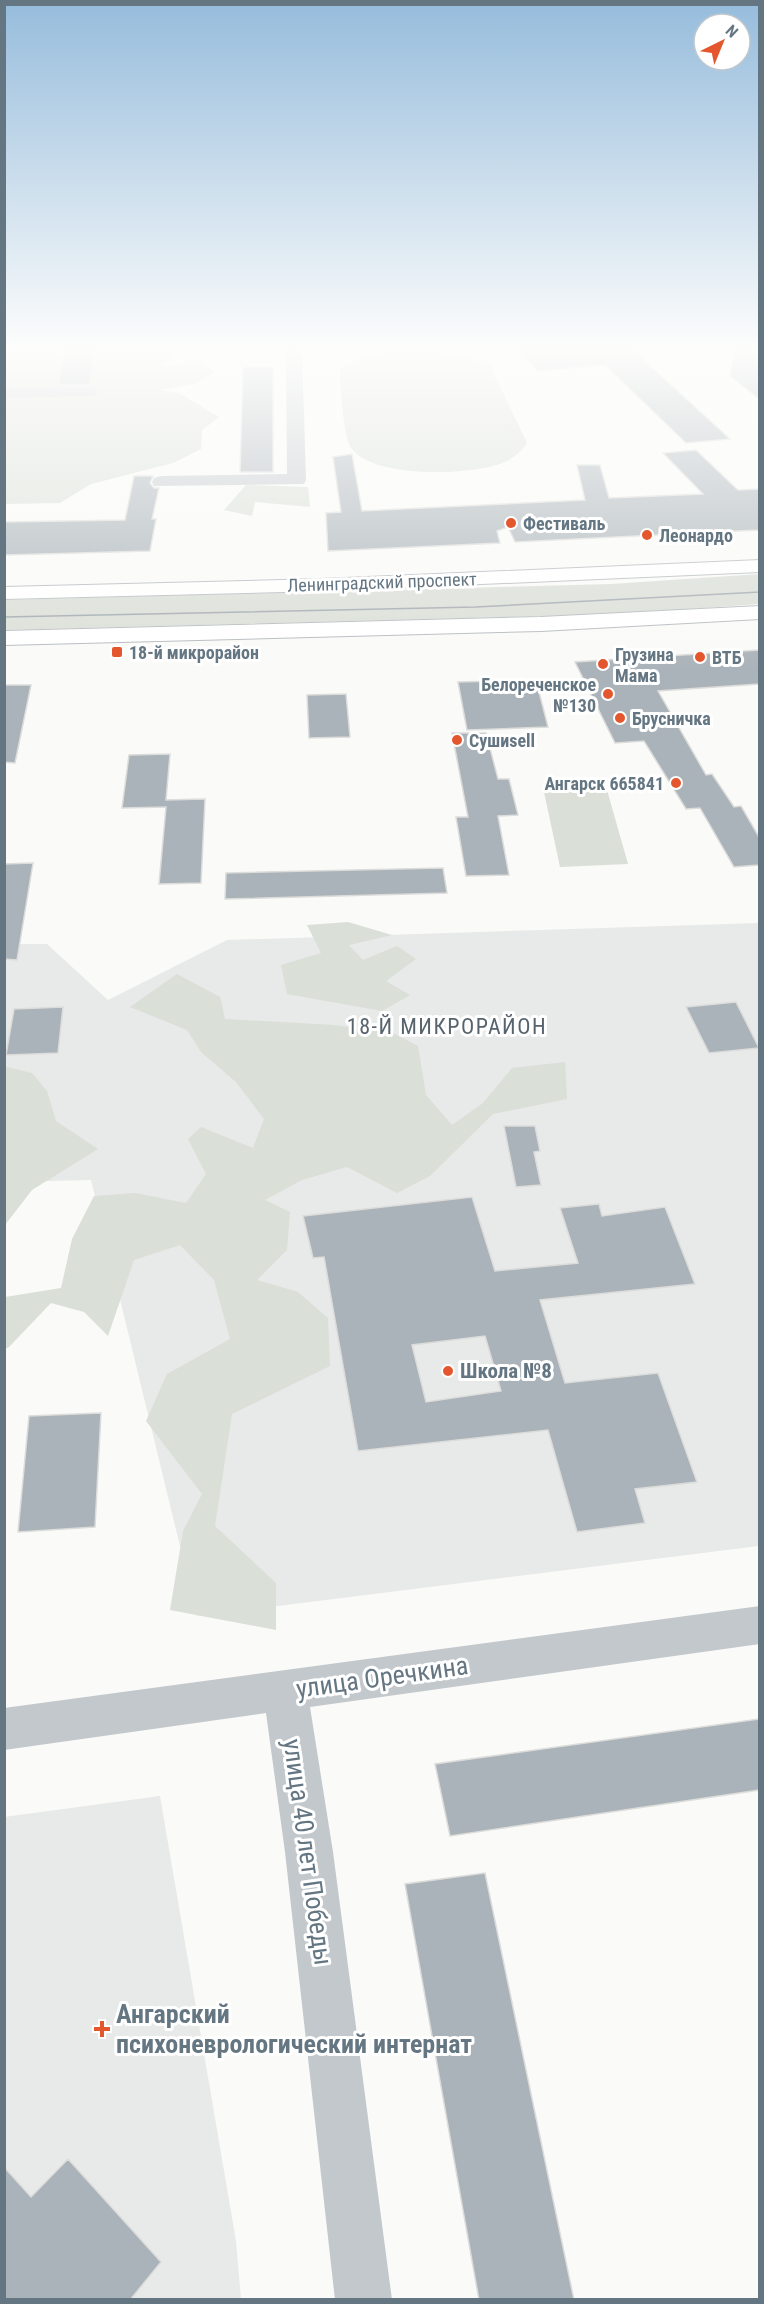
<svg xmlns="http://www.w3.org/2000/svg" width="764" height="2304" font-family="'Roboto Condensed',sans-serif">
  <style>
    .built { fill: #e8e9e9 }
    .green { fill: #dadfd7 }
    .building { fill: #aab3b9; stroke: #dcdcda; stroke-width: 1.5; fill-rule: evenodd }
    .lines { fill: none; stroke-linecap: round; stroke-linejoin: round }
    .major-casing { stroke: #b5babe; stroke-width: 2 }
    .minor { fill: #c3c8cc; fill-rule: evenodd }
    .major { fill: #fff; fill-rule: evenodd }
    .tram { stroke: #a2aab0; stroke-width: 1.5 }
    .poi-dot { fill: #e4572e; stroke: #fff; stroke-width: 2 }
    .labels { text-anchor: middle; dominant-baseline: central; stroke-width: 6; stroke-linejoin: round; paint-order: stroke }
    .far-poi-label { font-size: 18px; font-weight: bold; fill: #657683; stroke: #fff; text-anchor: start }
    .far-street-label { font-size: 18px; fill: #657683; stroke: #fff }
    .poi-label { font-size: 21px; font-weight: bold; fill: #657683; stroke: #fff; text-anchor: start }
    .neighbourhood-label { font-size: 22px; letter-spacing: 1.5px; fill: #57646e; stroke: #fff }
    .near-street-label { font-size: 26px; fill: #657683; stroke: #fff }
    .near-poi-label { font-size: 26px; font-weight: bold; fill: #657683; stroke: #fff; text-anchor: start }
  </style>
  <rect width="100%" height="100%" fill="#fafaf8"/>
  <path class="built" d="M 759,923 L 759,1546 L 197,1616 L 91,1180 L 5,1182 L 4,944 L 47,944 L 108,1000 L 227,940 Z
    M 160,1796 L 236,2241 L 241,2299 L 5,2299 L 4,1817 Z"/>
  <path class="green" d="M 4,348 L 154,348 L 173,352 L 174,355 L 161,365 L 169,367 L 196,361 L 215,372 L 195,384 L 160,390 L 179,393 L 219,417 L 202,430 L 201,449 L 173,463 L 91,484 L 60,503 L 5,504 Z
    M 400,350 C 435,350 457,352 490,365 L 527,443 C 522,451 516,456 507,461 C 477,476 369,480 350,446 C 343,433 340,383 340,368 L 367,356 Z
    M 246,485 L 308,487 L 310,507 L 255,502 L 252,516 L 224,510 Z
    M 760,574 L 759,604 L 621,614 L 5,630 L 4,600 L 611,584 Z
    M 607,790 L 628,864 L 560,867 L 544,792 Z
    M 348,922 L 392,935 L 349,945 L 363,960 L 397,946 L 416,959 L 386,981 L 410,995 L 382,1011 L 287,994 L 281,965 L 321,953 L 307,925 Z
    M 177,974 L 220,997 L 225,1019 L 334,1025 L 393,1033 L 418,1046 L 426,1095 L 452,1125 L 483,1103 L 512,1068 L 565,1062 L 567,1099 L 493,1114 L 430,1176 L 397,1193 L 347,1167 L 302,1180 L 265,1200 L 290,1212 L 287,1250 L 257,1280 L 298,1292 L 328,1318 L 330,1366 L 232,1414 L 215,1526 L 276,1583 L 276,1630 L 170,1610 L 183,1531 L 202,1494 L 146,1421 L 167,1374 L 230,1339 L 214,1280 L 180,1245 L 134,1260 L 108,1336 L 84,1312 L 51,1303 L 9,1347 L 5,1349 L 5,1297 L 61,1288 L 72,1239 L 94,1196 L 135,1193 L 186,1203 L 206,1174 L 188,1139 L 201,1127 L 253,1148 L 264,1119 L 236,1082 L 201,1052 L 187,1030 L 130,1007 Z
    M 7,1067 L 32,1073 L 47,1091 L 56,1121 L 98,1149 L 32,1190 L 5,1225 L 4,1069 Z"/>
  <path class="building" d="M 65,348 L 95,348 L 90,385 L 58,385 Z
    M 515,348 L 631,348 L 730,439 L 686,443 L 605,365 L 538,371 Z
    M 735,348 L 759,348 L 759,399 L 730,376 Z
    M 243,367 L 273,367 L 273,472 L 240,472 Z
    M 696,450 L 738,490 L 759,489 L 759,530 L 515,542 L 508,527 L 497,531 L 500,543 L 328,551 L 326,513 L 341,512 L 333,457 L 352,454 L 362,511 L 585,500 L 577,465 L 600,465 L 609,498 L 703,494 L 663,453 Z
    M 134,476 L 153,476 L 150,483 L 154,488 L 159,488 L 152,519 L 156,519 L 150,551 L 4,555 L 4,522 L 125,520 Z
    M 759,650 L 759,684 L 658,691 L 706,775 L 712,774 L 734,807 L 741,806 L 759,837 L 759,865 L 734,867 L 700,808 L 686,809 L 644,741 L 615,743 L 575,662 Z
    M 536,680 L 548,727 L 467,730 L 458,682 Z
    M 4,685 L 31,685 L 15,763 L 4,762 Z
    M 346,694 L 350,737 L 309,738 L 307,695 Z
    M 452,733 L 486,733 L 498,779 L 509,779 L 518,815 L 498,816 L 509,875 L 466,876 L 456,817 L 468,817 Z
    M 170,754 L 166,800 L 205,799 L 201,883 L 159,884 L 166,807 L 122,808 L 129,755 Z
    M 33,863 L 17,960 L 4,959 L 4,864 Z
    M 443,868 L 447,893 L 225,899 L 226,873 Z
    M 736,1002 L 759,1048 L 709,1053 L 686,1007 Z
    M 63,1007 L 58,1053 L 6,1055 L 14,1009 Z
    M 504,1126 L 535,1126 L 540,1151 L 534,1152 L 541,1185 L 516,1187 Z
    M 472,1197 L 495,1271 L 578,1263 L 560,1208 L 599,1204 L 602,1216 L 665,1207 L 695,1284 L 540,1300 L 565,1383 L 658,1373 L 697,1482 L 635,1489 L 645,1523 L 577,1532 L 548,1430 L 358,1451 L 324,1257 L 313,1258 L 303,1216 ZM 485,1336 L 501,1391 L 426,1402 L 412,1345 Z
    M 101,1413 L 95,1527 L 18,1532 L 29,1416 Z
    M 759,1719 L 759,1790 L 450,1836 L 435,1764 Z
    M 485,1873 L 574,2300 L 479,2300 L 405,1884 Z
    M 68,2159 L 161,2262 L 130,2300 L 4,2300 L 4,2167 L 31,2197 Z"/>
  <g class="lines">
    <g class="major-casing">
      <path id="major" d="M 760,560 L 760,572 L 321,591 L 4,599 L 4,587 L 321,579 Z
        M 760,606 L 760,619 L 541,631 L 4,645 L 4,631 L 541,617 Z"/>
    </g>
    <path class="minor" d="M 286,348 L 302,348 L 306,480 L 304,484 L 154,486 L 152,482 L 154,478 L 161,476 L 287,474 Z
      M 89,387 L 95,388 L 98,392 L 95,396 L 4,398 L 4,388 Z
      M 760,1606 L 760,1644 L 310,1707 L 333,1852 L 392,2300 L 335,2300 L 285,1852 L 266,1713 L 4,1750 L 4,1708 Z"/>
    <use href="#major" class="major"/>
    <path class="tram" d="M 4,617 L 476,607 L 760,592"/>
  </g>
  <linearGradient id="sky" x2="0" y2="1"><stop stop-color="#96bcdc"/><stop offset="0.52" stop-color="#fdfdfc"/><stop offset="1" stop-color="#fdfdfc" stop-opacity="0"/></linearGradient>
  <rect width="764" height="670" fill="url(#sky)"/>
  <g class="poi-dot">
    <circle cx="511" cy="523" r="6"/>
    <circle cx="647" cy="535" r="6"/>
    <rect x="111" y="646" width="12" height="12" rx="3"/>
    <circle cx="700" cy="657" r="6"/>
    <circle cx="603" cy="664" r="6"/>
    <circle cx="608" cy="694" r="6"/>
    <circle cx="620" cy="718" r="6"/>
    <circle cx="457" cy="740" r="6"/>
    <circle cx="676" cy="783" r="6"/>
    <circle cx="448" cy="1371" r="6"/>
    <path d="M99 2020h6v6h6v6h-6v6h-6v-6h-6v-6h6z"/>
  </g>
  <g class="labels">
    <g class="far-poi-label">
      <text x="523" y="523">Фестиваль</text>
      <text x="659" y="535">Леонардо</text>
      <text x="129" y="652">18-й микрорайон</text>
      <text x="615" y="654">Грузина<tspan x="615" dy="21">Мама</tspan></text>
      <text x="712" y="657">ВТБ</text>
      <text x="596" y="684" text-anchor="end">Белореченское<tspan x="596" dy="21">№130</tspan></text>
      <text x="632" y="718">Брусничка</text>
      <text x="469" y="740">Сушиsell</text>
      <text x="664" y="783" text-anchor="end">Ангарск 665841</text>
    </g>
    <g class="far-street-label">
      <text transform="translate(382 582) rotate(-2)">Ленинградский проспект</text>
    </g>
    <g class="poi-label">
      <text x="460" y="1371">Школа №8</text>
    </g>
    <g class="neighbourhood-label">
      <text x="447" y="1026">18-Й МИКРОРАЙОН</text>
    </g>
    <g class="near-street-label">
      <text transform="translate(382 1677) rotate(-8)">улица Оречкина</text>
      <text transform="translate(308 1852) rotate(82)">улица 40 лет Победы</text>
    </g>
    <g class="near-poi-label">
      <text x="116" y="2014">Ангарский<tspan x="116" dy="30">психоневрологический интернат</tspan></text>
    </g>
  </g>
  <rect width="764" height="2304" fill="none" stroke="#657683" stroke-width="12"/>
  <g transform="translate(722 42) rotate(43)"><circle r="28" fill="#ffffff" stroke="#c1c8cd" stroke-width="1.5"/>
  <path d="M0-4.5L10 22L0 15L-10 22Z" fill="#e4572e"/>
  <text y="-9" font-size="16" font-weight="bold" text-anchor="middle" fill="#657683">N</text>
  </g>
</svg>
